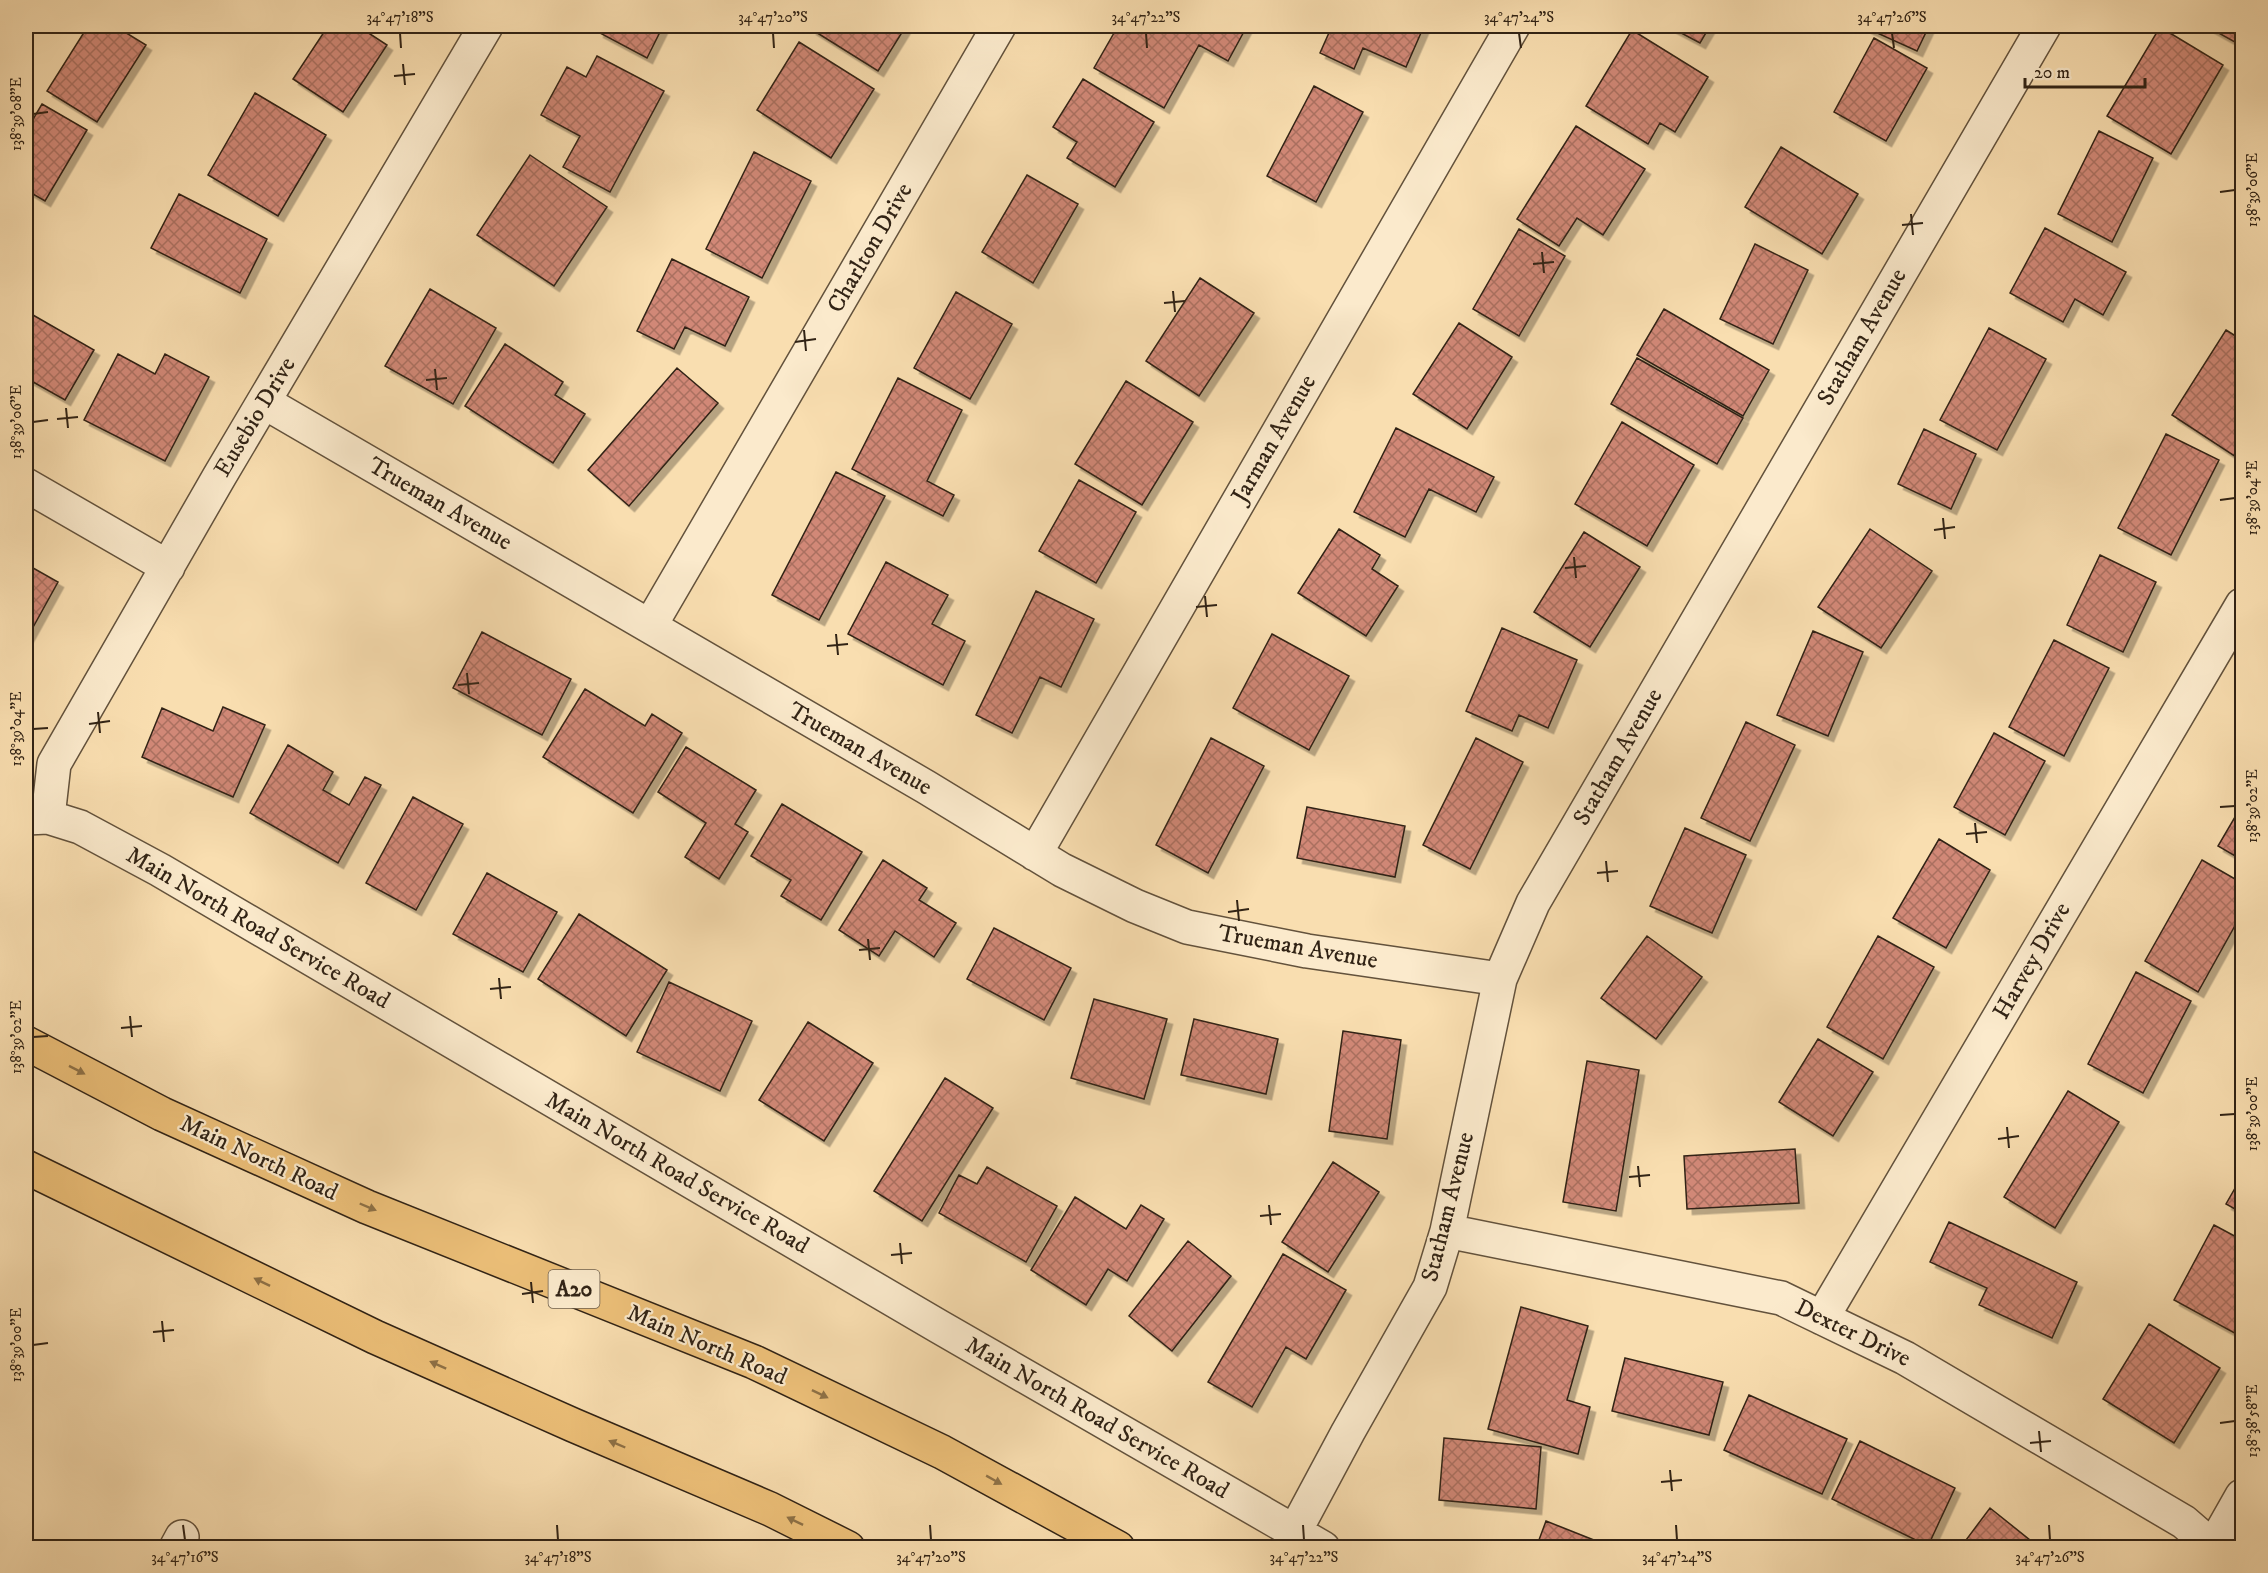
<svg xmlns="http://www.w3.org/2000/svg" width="2268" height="1573" font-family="'IM FELL DW Pica',serif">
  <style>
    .building { fill: url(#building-cross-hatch); stroke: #312315; stroke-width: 1.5; filter: url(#shadow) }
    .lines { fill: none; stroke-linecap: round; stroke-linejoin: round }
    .minor-casing { stroke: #63523c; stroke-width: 36 }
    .highway-casing { stroke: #312315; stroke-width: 36 }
    .minor { stroke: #fbeacc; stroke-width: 33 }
    .highway { stroke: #ecbf78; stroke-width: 33 }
    .oneway { fill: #8e7146 }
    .ticks { fill: none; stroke: #312315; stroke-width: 2 }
    .labels { text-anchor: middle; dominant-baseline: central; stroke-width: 4.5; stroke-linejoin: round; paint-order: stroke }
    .shield { fill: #fbeacc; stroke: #6e5f4c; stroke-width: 1.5 }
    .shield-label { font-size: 22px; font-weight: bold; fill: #312315 }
    .street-label { font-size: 24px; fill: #312315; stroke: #fbeacc }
    .neatline { fill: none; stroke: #312315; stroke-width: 2 }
    .ticks-label { font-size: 15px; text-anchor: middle; fill: #312315 }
  </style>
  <defs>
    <pattern id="building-cross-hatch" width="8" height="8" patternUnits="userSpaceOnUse" patternTransform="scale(1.5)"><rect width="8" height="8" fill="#d18877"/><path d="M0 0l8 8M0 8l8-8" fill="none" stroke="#aa6f60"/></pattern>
    <filter id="shadow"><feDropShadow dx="5.5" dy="5.5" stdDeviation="0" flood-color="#0004"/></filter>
  </defs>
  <rect width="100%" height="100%" fill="#f9deb0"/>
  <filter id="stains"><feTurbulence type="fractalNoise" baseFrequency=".00333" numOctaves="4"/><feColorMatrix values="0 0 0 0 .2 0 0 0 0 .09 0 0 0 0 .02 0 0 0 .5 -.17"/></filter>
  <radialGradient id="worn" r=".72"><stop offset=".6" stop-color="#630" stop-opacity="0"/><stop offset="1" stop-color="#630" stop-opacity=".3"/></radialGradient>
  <path class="building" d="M 88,26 L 115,26 L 146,45 L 97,122 L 47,91 Z
    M 328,26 L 358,26 L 387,45 L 343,112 L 293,79 Z
    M 601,26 L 663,26 L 647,58 L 598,32 Z
    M 814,26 L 906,26 L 878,71 L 811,29 Z
    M 1118,26 L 1130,27 L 1131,26 L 1247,26 L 1228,61 L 1199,45 L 1164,108 L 1094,68 Z
    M 1332,26 L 1424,26 L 1406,67 L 1363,48 L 1354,69 L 1320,53 Z
    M 1668,26 L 1710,26 L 1700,43 Z
    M 1867,26 L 1929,26 L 1917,51 L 1866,28 Z
    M 2206,26 L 2242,26 L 2242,46 Z
    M 2160,27 L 2223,65 L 2171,154 L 2107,116 Z
    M 1632,30 L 1708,77 L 1675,132 L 1660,123 L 1648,144 L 1586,106 Z
    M 1874,38 L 1927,68 L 1886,141 L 1834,112 Z
    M 799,42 L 874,89 L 831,158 L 757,110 Z
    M 597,56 L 664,91 L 610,192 L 563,167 L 580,136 L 541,115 L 567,67 L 586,77 Z
    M 1083,79 L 1154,122 L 1115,187 L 1067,158 L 1077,142 L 1053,127 Z
    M 1314,86 L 1363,112 L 1316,202 L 1267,176 Z
    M 255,93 L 326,135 L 278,216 L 208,175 Z
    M 42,104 L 87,130 L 45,201 L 26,190 L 26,131 Z
    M 1576,126 L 1645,169 L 1603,235 L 1577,218 L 1559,246 L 1517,219 Z
    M 2099,131 L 2153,158 L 2112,242 L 2058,214 Z
    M 1781,147 L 1858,194 L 1822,254 L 1745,207 Z
    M 754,152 L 811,181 L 762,278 L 706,249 Z
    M 530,155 L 607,207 L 554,286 L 477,235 Z
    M 1027,175 L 1078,204 L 1033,283 L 982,252 Z
    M 179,194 L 267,239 L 240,293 L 151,248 Z
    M 2045,228 L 2126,272 L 2103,315 L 2075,299 L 2063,322 L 2010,293 Z
    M 1519,229 L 1565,256 L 1519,336 L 1473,309 Z
    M 1755,244 L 1808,270 L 1773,344 L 1720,319 Z
    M 672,259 L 749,297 L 725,346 L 685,327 L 674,349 L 637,331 Z
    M 1200,278 L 1254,313 L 1199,396 L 1146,361 Z
    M 430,289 L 496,328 L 453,404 L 385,366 Z
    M 956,292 L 1012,324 L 970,399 L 914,368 Z
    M 1664,309 L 1769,370 L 1743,416 L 1637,355 Z
    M 26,311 L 94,350 L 65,400 L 26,378 Z
    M 1459,323 L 1512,357 L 1467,429 L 1413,394 Z
    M 1989,328 L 2046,359 L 1997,450 L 1940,420 Z
    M 2226,330 L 2242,340 L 2242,448 L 2236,457 L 2172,415 Z
    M 505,344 L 563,382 L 555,395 L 585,414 L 553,463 L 465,406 Z
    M 118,354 L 155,374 L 165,354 L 209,377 L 165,461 L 84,420 Z
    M 1637,358 L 1743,418 L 1717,464 L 1611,404 Z
    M 677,368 L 718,403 L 629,506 L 588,470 Z
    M 898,378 L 962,410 L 927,481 L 954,495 L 943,516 L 852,469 Z
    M 1126,381 L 1193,422 L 1142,505 L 1075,464 Z
    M 1622,422 L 1694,465 L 1647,546 L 1575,504 Z
    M 1396,428 L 1494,477 L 1476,512 L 1429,489 L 1405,537 L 1354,512 Z
    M 1924,429 L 1976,454 L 1951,509 L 1898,484 Z
    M 2166,434 L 2219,460 L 2171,555 L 2118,528 Z
    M 836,472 L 885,496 L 819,620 L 772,595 Z
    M 1079,480 L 1136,512 L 1096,583 L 1039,551 Z
    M 1339,529 L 1380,555 L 1372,569 L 1398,586 L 1366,636 L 1298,593 Z
    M 1870,529 L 1932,571 L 1881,648 L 1818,607 Z
    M 1584,532 L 1640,567 L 1590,647 L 1534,612 Z
    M 2100,555 L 2156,582 L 2123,652 L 2067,625 Z
    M 886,562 L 948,595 L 932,624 L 965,641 L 943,685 L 848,634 Z
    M 26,564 L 58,582 L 26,640 Z
    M 1036,591 L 1094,619 L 1061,687 L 1040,677 L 1012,733 L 976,715 Z
    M 1502,628 L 1577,660 L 1548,728 L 1519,715 L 1512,731 L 1466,711 Z
    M 1813,631 L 1863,652 L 1828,736 L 1777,715 Z
    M 482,632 L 571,679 L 542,735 L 453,688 Z
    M 1272,634 L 1349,676 L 1309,750 L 1233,708 Z
    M 2054,640 L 2109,668 L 2064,756 L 2009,727 Z
    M 585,689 L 645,726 L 652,714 L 682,733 L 633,813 L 543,757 Z
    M 223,707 L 265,725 L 233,797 L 142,757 L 162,708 L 213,731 Z
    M 1746,722 L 1795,745 L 1750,841 L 1701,818 Z
    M 1994,733 L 2045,761 L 2005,835 L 1954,807 Z
    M 1211,738 L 1264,766 L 1208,873 L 1156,845 Z
    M 1476,738 L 1523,762 L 1470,869 L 1423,845 Z
    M 288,745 L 333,772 L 323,790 L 349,805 L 365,777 L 381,785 L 338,863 L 250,813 Z
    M 686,747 L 756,790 L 735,824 L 748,832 L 719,879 L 685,857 L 706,823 L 658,792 Z
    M 413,797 L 463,824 L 416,910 L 366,883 Z
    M 782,804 L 862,852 L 821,920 L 781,896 L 791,880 L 751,856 Z
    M 2242,805 L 2242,860 L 2218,846 Z
    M 1307,807 L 1405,826 L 1395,877 L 1297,858 Z
    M 1685,828 L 1746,855 L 1712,933 L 1650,906 Z
    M 1939,839 L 1990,870 L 1946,948 L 1893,918 Z
    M 883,860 L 927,888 L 919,900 L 956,923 L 934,957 L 895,931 L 879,956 L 839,930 Z
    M 2202,860 L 2242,883 L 2242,913 L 2198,992 L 2145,961 Z
    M 487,873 L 557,912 L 523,972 L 453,934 Z
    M 579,914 L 667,970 L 626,1036 L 538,979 Z
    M 994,928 L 1071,968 L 1044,1020 L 967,979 Z
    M 1647,936 L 1702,977 L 1656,1039 L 1601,998 Z
    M 1878,936 L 1934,967 L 1883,1059 L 1827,1027 Z
    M 2136,972 L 2191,1001 L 2143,1093 L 2088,1064 Z
    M 669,982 L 752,1021 L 720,1091 L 637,1052 Z
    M 1094,999 L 1167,1019 L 1144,1099 L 1071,1078 Z
    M 1194,1019 L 1278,1039 L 1266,1094 L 1181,1075 Z
    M 808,1022 L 873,1063 L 824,1141 L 759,1100 Z
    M 1343,1031 L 1401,1040 L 1387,1139 L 1329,1131 Z
    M 1818,1039 L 1873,1072 L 1833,1136 L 1779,1102 Z
    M 1587,1061 L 1639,1070 L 1616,1211 L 1563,1202 Z
    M 945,1078 L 993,1108 L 922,1221 L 874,1191 Z
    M 2068,1091 L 2119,1122 L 2055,1228 L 2004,1197 Z
    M 1795,1149 L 1799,1203 L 1687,1209 L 1684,1156 Z
    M 1333,1162 L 1379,1192 L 1328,1272 L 1282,1242 Z
    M 987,1167 L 1057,1206 L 1026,1262 L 939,1213 L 959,1175 L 977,1184 Z
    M 2242,1176 L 2242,1213 L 2226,1204 Z
    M 1075,1197 L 1126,1229 L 1141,1205 L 1164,1219 L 1127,1281 L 1108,1269 L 1086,1305 L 1031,1270 Z
    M 1949,1222 L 2077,1282 L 2052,1338 L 1979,1305 L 1987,1288 L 1930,1262 Z
    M 2214,1225 L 2242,1240 L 2242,1332 L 2240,1336 L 2174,1300 Z
    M 1188,1241 L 1231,1276 L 1172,1351 L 1129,1316 Z
    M 1283,1254 L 1346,1290 L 1306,1359 L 1286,1347 L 1252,1407 L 1208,1382 Z
    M 1521,1307 L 1588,1326 L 1567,1400 L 1590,1407 L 1578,1454 L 1488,1429 Z
    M 2149,1324 L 2220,1368 L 2174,1443 L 2103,1399 Z
    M 1625,1358 L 1723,1382 L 1709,1435 L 1612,1411 Z
    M 1749,1395 L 1847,1439 L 1822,1494 L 1724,1450 Z
    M 1444,1438 L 1541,1447 L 1536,1509 L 1439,1500 Z
    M 1860,1441 L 1955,1488 L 1928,1546 L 1832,1499 Z
    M 1990,1508 L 2040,1548 L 1968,1548 L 1963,1544 Z
    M 1546,1521 L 1614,1548 L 1536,1548 Z"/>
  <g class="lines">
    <g class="minor-casing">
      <path id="minor" d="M 264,402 L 926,787 L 1062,870 L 1135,906 L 1187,927 L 1307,951 L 1500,979
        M 26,485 L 168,567
        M 650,626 L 999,26
        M 48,817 L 54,764 L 219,477 L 486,26
        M 26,818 L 48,817 L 80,827 L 160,870 L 938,1326 L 1323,1548
        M 1035,854 L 1513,26
        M 1447,1231 L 1781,1298 L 1905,1358 L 2184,1522 L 2214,1548
        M 1822,1318 L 2242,605
        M 1295,1531 L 1348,1432 L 1430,1287 L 1447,1231 L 1500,979 L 1533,903 L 2044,26
        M 2213,1547 L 2242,1496
        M 176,1548 L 182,1537"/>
    </g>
    <g class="highway-casing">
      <path id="highway" d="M 26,1043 L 162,1114 L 367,1207 L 754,1362 L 942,1452 L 1118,1548
        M 26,1167 L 375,1337 L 573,1425 L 770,1509 L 848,1548"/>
    </g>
    <use href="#minor" class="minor"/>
    <use href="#highway" class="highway"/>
  </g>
  <defs><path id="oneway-solid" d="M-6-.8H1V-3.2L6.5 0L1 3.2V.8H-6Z" transform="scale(1.5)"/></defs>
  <g class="oneway">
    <use href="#oneway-solid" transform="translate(77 1070) rotate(27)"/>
    <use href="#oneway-solid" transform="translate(368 1207) rotate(23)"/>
    <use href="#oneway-solid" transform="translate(262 1282) rotate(-154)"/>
    <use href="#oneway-solid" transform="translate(438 1365) rotate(-156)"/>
    <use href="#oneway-solid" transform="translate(820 1394) rotate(26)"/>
    <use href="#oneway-solid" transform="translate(617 1444) rotate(-157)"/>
    <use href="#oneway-solid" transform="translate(994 1480) rotate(29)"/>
    <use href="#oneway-solid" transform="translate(795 1521) rotate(-154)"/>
  </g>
  <path class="ticks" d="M 400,33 L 401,48M 773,33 L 774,48M 1146,33 L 1147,48M 1519,33 L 1521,48M 1892,33 L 1894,48M 403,64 L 405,85M 394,76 L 415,74M 33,114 L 48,112M 2220,192 L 2235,190M 1911,214 L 1913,235M 1902,225 L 1923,223M 1542,252 L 1544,273M 1533,264 L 1554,262M 1173,291 L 1175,312M 1164,303 L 1185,301M 804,330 L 806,351M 795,342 L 816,339M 435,369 L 437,390M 426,380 L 447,378M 66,408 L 68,428M 57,419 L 78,417M 33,422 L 48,420M 2220,500 L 2235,498M 1943,518 L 1945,539M 1934,530 L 1955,527M 1574,557 L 1576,578M 1565,568 L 1586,566M 1205,596 L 1207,617M 1196,607 L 1217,605M 836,634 L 838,655M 827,646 L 848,644M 467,673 L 469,694M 458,685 L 479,683M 98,712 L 100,733M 89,724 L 110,721M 33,729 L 48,728M 2220,807 L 2235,806M 1975,823 L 1977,843M 1966,834 L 1987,832M 1606,861 L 1608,882M 1597,873 L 1618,871M 1237,900 L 1239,921M 1228,912 L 1249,909M 868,939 L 870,960M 859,950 L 880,948M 499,978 L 501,999M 490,989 L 511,987M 130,1016 L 132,1037M 121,1028 L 142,1026M 33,1037 L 48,1036M 2220,1115 L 2235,1114M 2007,1127 L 2009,1148M 1998,1139 L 2019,1136M 1638,1166 L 1640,1187M 1629,1177 L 1650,1175M 1269,1205 L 1271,1225M 1260,1216 L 1281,1214M 900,1243 L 902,1264M 891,1255 L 912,1253M 531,1282 L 533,1303M 522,1294 L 543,1291M 162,1321 L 164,1342M 153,1332 L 174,1330M 33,1345 L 48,1343M 2220,1423 L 2235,1421M 2039,1431 L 2041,1452M 2030,1443 L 2051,1441M 1670,1470 L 1672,1491M 1661,1482 L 1682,1480M 183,1525 L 185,1540M 557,1525 L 558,1540M 930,1525 L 931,1540M 1303,1525 L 1304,1540M 1676,1525 L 1677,1540M 2049,1525 L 2050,1540"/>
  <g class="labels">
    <rect class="shield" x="548.5" y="1270" width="51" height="38" rx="4.5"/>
    <g class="shield-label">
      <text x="574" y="1289">A20</text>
    </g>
    <g class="street-label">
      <text transform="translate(870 248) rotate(-60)">Charlton Drive</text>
      <text transform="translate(1862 337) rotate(-60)">Statham Avenue</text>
      <text transform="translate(255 417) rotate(-59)">Eusebio Drive</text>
      <text transform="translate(1274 439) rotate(-60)">Jarman Avenue</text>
      <text transform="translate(440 504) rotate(30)">Trueman Avenue</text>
      <text transform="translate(860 749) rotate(30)">Trueman Avenue</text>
      <text transform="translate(1618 757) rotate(-60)">Statham Avenue</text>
      <text transform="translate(258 928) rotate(30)">Main North Road Service Road</text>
      <text transform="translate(1298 947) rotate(10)">Trueman Avenue</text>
      <text transform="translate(2032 961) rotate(-60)">Harvey Drive</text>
      <text transform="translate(259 1158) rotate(25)">Main North Road</text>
      <text transform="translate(677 1173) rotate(30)">Main North Road Service Road</text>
      <text transform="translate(1448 1207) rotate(-76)">Statham Avenue</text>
      <text transform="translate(1853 1333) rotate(26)">Dexter Drive</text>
      <text transform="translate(707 1345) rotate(23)">Main North Road</text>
      <text transform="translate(1097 1418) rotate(30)">Main North Road Service Road</text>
    </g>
  </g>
  <rect width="2268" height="1573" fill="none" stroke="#f9deb0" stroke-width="66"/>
  <path d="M2025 78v9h120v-9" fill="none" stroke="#312315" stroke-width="3"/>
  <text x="2034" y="78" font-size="18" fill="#312315" stroke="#fbeacc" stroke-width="4.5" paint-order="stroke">20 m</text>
  <rect x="33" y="33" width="2202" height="1507" class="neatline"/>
  <g class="ticks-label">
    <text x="400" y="22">34°47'18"S</text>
    <text x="773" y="22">34°47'20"S</text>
    <text x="1146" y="22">34°47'22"S</text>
    <text x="1519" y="22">34°47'24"S</text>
    <text x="1892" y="22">34°47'26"S</text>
    <text transform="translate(16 114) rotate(-90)" y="5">138°39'08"E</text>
    <text transform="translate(2252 190) rotate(-90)" y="5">138°39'06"E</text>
    <text transform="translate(16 422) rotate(-90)" y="5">138°39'06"E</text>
    <text transform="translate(2252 498) rotate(-90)" y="5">138°39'04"E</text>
    <text transform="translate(16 729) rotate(-90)" y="5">138°39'04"E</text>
    <text transform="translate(2252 806) rotate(-90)" y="5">138°39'02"E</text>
    <text transform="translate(16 1037) rotate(-90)" y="5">138°39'02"E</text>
    <text transform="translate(2252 1114) rotate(-90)" y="5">138°39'00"E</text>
    <text transform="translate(16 1345) rotate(-90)" y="5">138°39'00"E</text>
    <text transform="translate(2252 1421) rotate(-90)" y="5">138°38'58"E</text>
    <text x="185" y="1562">34°47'16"S</text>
    <text x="558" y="1562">34°47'18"S</text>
    <text x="931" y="1562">34°47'20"S</text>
    <text x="1304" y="1562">34°47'22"S</text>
    <text x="1677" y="1562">34°47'24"S</text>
    <text x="2050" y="1562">34°47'26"S</text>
  </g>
  <rect width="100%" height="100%" filter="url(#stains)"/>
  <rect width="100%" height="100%" fill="url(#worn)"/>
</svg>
